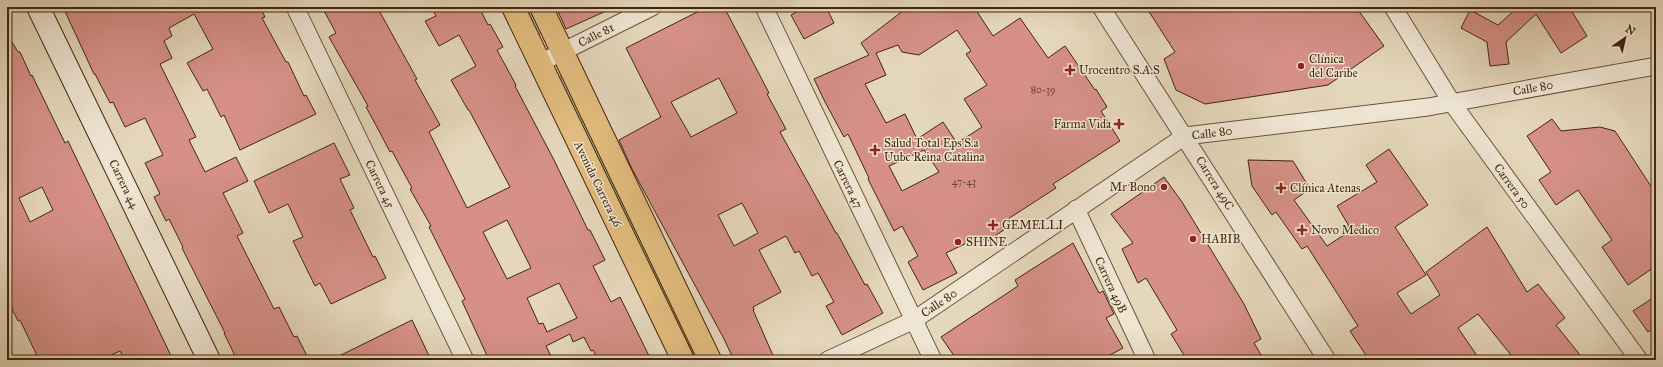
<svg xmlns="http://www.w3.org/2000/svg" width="1663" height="367" font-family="'IM FELL Great Primer',serif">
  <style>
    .green { fill: #afbf95; stroke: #797250 }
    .building { fill: #d69088; stroke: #43250c; fill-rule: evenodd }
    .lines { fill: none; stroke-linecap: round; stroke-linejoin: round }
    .street-casing { stroke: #6c5238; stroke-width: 19 }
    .secondary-casing { stroke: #43250c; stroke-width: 24 }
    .primary-casing { stroke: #43250c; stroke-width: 24 }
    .street { stroke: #eee5d3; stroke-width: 17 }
    .secondary { stroke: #eee5d3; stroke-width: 22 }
    .primary { stroke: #e2bc7e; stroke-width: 22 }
    .poi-dot { fill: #8f2418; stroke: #eee5d3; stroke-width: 1.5 }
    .labels { text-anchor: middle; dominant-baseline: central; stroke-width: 3; stroke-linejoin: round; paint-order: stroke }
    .number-label { font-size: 10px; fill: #68402b }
    .street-label { font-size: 12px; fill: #43250c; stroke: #eee5d3 }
    .poi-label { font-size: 12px; fill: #43250c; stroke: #eee5d3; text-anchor: start }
  </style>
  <rect width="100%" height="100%" fill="#e5d7bb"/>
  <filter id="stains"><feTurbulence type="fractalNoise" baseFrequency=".005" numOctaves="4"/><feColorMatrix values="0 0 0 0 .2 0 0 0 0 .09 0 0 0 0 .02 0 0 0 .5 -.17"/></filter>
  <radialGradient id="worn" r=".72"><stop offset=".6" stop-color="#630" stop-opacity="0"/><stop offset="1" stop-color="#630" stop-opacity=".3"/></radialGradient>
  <path class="green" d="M 520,7 L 529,7 L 541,33 L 533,36 Z
    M 565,75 L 704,360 L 695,360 L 557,78 Z"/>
  <path class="building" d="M 63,7 L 260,7 L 265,17 L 262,18 L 286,62 L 288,62 L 304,96 L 306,95 L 316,114 L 240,150 L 224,115 L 221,117 L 207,89 L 203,91 L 187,63 L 213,49 L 194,14 L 169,28 L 172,36 L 164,41 L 172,58 L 160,64 L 196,137 L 189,140 L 205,172 L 236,157 L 248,181 L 223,193 L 243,233 L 237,236 L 274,309 L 279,307 L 294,337 L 297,336 L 309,360 L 237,360 L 224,333 L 225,333 L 185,254 L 182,248 L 183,247 L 169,219 L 166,221 L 154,197 L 160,194 L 145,163 L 163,155 L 145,118 L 125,127 L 113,102 L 110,103 L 95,74 L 94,74 Z
    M 322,7 L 377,7 L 417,79 L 415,80 L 440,125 L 429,132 L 467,208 L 510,187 L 469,110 L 468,110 L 451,80 L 476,66 L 459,35 L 439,46 L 425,21 L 436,16 L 431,7 L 479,7 L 488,25 L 490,24 L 503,47 L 497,50 L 516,85 L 515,86 L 554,160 L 588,230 L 590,230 L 605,260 L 593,266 L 611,302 L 620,297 L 651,360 L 598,360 L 593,350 L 591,351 L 584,337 L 573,342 L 570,334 L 546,346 L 553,360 L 489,360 L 462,301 L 465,299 L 429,227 L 431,226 L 410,189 L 412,188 L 392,151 L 390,152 L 378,129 L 366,107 L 368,106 L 329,37 L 336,33 ZM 507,220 L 531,268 L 507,279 L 483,232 ZM 559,283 L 577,318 L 547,332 L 543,323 L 539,324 L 527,298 Z
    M 556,7 L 615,7 L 566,29 Z
    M 707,7 L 724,7 L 769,93 L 767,94 L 786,129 L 780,132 L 836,233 L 837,233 L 865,285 L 867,284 L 883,313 L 842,335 L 826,306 L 834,302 L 818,273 L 812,276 L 799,251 L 795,253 L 786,236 L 759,250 L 781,292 L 753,307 L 754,310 L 753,310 L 775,360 L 734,360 L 723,337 L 632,169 L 619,140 L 661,117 L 626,48 ZM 719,78 L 737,113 L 691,137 L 671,102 ZM 742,203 L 758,233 L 734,246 L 718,215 Z
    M 806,7 L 826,7 L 834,23 L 804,39 L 791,15 Z
    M 908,7 L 974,7 L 993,36 L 1020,18 L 1048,58 L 1065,46 L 1095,90 L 1096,89 L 1107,107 L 1101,111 L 1120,141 L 1053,184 L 1056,188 L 1008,219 L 1011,225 L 986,242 L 981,236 L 946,253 L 957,273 L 923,290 L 908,262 L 918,256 L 902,226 L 894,231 L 868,179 L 869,178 L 848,134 L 844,137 L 825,102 L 814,79 L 869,55 L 861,43 ZM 957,30 L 971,51 L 966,54 L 987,85 L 964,99 L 982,127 L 957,143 L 943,122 L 917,139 L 905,114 L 886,123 L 865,84 L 886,75 L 876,53 L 898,45 L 902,52 L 919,55 ZM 924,150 L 939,172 L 902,191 L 889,166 Z
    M 1146,7 L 1356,7 L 1384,46 L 1328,85 L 1205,104 L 1176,90 L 1164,59 L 1175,52 Z
    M 1518,7 L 1569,7 L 1587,36 L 1561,53 L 1536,14 L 1506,42 L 1509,64 L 1490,66 L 1487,42 L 1461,28 L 1470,10 L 1498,25 Z
    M 7,34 L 18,52 L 20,52 L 31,76 L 32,75 L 65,143 L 68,141 L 173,360 L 125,360 L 120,351 L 101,360 L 39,360 L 20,320 L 18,321 L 7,299 ZM 42,187 L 53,210 L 30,222 L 19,198 Z
    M 1552,119 L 1561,131 L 1600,127 L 1615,131 L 1656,194 L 1656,266 L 1628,285 L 1602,247 L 1612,240 L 1578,190 L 1556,205 L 1539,180 L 1551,172 L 1527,136 Z
    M 334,143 L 350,175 L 340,179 L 354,208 L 350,210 L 373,257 L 375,256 L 386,278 L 331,304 L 320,283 L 315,286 L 293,241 L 303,237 L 288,204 L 269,213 L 254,181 Z
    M 1389,149 L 1428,205 L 1395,227 L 1426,275 L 1397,293 L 1411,314 L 1440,295 L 1426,272 L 1487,227 L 1527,292 L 1538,284 L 1565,318 L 1556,325 L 1584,360 L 1515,360 L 1478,314 L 1458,328 L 1480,360 L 1369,360 L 1350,331 L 1358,326 L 1307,246 L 1302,249 L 1276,212 L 1272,215 L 1252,186 L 1248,160 L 1293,161 L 1310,189 L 1294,200 L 1327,246 L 1347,233 L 1344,229 L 1349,226 L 1337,206 L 1377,182 L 1366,165 Z
    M 1164,177 L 1182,202 L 1244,304 L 1261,339 L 1254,343 L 1264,360 L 1187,360 L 1171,334 L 1177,330 L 1146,278 L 1138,283 L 1122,249 L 1133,243 L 1111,214 Z
    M 1073,243 L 1099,293 L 1103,291 L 1114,314 L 1106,318 L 1123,348 L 1101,360 L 957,360 L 941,337 L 1018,286 L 1015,280 Z
    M 1656,296 L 1656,326 L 1648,332 L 1633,311 Z
    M 412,320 L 431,360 L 331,360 Z"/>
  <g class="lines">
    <g class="street-casing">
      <path id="street" d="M 295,7 L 465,360
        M 764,7 L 933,360
        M 1101,7 L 1327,360
        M 1393,7 L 1452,103 L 1639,360
        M 540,63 L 652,7
        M 1076,209 L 1147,360
        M 828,360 L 914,320 L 1185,136 L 1428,107 L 1656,66"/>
    </g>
    <g class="secondary-casing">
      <path id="secondary" d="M 38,7 L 209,360"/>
    </g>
    <g class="primary-casing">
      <path id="primary" d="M 513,7 L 683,360
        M 541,7 L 710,360"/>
    </g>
    <use href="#street" class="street"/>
    <use href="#secondary" class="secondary"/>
    <use href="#primary" class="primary"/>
  </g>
  <g class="poi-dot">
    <circle cx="1301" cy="66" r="4"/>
    <path d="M1068 64h4v4h4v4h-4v4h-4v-4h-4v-4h4z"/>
    <path d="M1117 118h4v4h4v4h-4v4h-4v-4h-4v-4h4z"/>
    <path d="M873 144h4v4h4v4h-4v4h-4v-4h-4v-4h4z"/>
    <circle cx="1164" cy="187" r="4"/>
    <path d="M1279 182h4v4h4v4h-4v4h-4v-4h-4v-4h4z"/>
    <path d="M991 219h4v4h4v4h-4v4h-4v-4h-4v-4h4z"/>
    <path d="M1300 224h4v4h4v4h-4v4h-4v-4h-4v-4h4z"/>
    <circle cx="1193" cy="239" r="4"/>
    <circle cx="958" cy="242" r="4"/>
  </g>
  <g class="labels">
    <g class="number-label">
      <text x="1043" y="90">80-39</text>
      <text x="964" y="182">47-43</text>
    </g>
    <g class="street-label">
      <text transform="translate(596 35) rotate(-27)">Calle 81</text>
      <text transform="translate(1533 88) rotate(-10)">Calle 80</text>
      <text transform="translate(1212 133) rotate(-7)">Calle 80</text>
      <text transform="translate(1215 183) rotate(58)">Carrera 49C</text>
      <text transform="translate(124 184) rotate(64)">Carrera 44</text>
      <text transform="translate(380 184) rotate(64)">Carrera 45</text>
      <text transform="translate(598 184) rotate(64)">Avenida Carrera 46</text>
      <text transform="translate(848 184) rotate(64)">Carrera 47</text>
      <text transform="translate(1512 186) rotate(54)">Carrera 50</text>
      <text transform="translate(1111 285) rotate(65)">Carrera 49B</text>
      <text transform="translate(939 303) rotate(-34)">Calle 80</text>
    </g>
    <g class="poi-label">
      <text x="1309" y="59">Clínica<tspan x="1309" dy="14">del Caribe</tspan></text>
      <text x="1079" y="70">Urocentro S.A.S</text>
      <text x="1111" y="124" text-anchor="end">Farma Vida</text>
      <text x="884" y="143">Salud Total Eps S.a<tspan x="884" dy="14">Uubc Reina Catalina</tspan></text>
      <text x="1156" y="187" text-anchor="end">Mr Bono</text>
      <text x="1290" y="188">Clínica Atenas</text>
      <text x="1002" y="225">GEMELLI</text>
      <text x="1311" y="230">Novo Medico</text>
      <text x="1201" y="239">HABIB</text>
      <text x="966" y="242">SHINE</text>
    </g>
  </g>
  <rect width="1663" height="367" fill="none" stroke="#e5d7bb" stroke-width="24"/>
  <rect x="8" y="8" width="1647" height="351" fill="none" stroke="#43250c" stroke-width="2"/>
  <rect x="12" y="12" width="1639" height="343" fill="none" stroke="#43250c"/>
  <g transform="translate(1625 38) rotate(34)" stroke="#eee5d3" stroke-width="3" paint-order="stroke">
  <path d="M0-3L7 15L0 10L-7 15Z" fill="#43250c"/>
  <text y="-6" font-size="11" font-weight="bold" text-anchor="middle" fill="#43250c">N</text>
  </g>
  <rect width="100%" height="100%" filter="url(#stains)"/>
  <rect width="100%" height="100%" fill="url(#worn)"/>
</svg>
